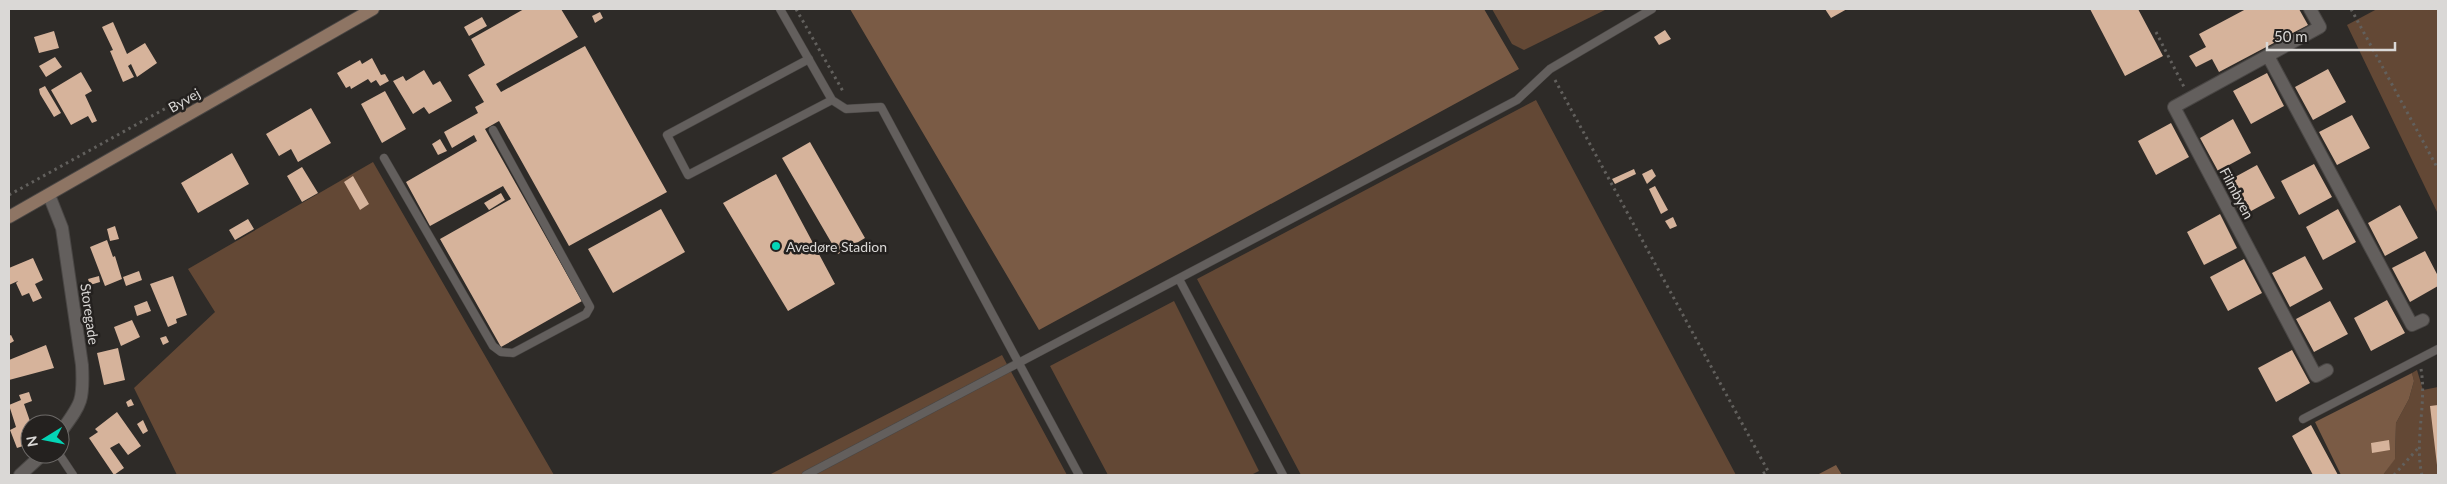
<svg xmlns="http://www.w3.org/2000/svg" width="2447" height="484" font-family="Lato,sans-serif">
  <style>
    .green { fill: #634835 }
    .forest { fill: #7a5b45 }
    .building { fill: #d6b39b }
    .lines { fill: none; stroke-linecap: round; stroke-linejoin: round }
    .lane-casing { stroke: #494644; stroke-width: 9 }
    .street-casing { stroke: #494644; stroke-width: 14 }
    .secondary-casing { stroke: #494644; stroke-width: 14 }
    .path { stroke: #62605d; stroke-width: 3; stroke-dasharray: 2.5 4; stroke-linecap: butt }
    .lane { stroke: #635f5d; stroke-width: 8 }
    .street { stroke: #635f5d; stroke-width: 12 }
    .secondary { stroke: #8e7564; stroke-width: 12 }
    .poi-dot { fill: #04d5b6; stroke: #24211f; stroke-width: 2 }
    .labels { text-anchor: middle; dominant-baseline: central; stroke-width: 5; stroke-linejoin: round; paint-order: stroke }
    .street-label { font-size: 14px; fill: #dad8d6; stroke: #24211f }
    .poi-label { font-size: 14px; fill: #dad8d6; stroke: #24211f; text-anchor: start }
  </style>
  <rect width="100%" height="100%" fill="#2e2b28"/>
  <path class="green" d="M 1492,9 L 1607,9 L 1524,50 L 1512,44 Z
    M 2377,9 L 2438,9 L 2438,214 L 2347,25 Z
    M 1536,100 L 1736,475 L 1301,475 L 1197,279 Z
    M 373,162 L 554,475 L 177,475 L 134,388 L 215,312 L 188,269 Z
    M 1174,301 L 1259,471 L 1251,475 L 1108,475 L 1050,366 Z
    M 1002,355 L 1067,475 L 769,475 Z
    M 2417,370 L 2423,390 L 2438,387 L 2438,475 L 2383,475 L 2395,458 L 2396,423 L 2409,399 L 2414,381 L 2412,373 Z"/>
  <path class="forest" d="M 850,9 L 1484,9 L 1519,69 L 1039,330 Z
    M 2412,373 L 2414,381 L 2409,399 L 2396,423 L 2395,459 L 2383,475 L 2341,475 L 2315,422 Z
    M 1836,465 L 1842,475 L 1817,475 Z"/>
  <path class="building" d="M 524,9 L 561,9 L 578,37 L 496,84 L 501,92 L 585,46 L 667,192 L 569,246 L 499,121 L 485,129 L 582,301 L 501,347 L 440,239 L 511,199 L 503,186 L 430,226 L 406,182 L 477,141 L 474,135 L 452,148 L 444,132 L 478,113 L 475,107 L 484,102 L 468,75 L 485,65 L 471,39 Z
    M 1825,9 L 1847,9 L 1831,18 Z
    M 2090,9 L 2138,9 L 2163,56 L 2125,76 Z
    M 2246,9 L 2299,9 L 2308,25 L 2219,72 L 2212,59 L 2196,67 L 2189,56 L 2206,47 L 2199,34 Z
    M 600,12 L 603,18 L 595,23 L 592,16 Z
    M 482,17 L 487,26 L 469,36 L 464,27 Z
    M 113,22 L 127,54 L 145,43 L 157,63 L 137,77 L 131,64 L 128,66 L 134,77 L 123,82 L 110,51 L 113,50 L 102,27 Z
    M 1665,30 L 1671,39 L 1659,45 L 1654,37 Z
    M 54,31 L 59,48 L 39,53 L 34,37 Z
    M 55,57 L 62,67 L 46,77 L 39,66 Z
    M 372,58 L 381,75 L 385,74 L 389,81 L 380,86 L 376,80 L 371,83 L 368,79 L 351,89 L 350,86 L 346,88 L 337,73 L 360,60 L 362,64 Z
    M 2328,69 L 2346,102 L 2313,120 L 2295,87 Z
    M 424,70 L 433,85 L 440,81 L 452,101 L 429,114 L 424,107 L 413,114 L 393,81 L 403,76 L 406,81 Z
    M 81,72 L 92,91 L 85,95 L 97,121 L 92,123 L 88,116 L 71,125 L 51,90 Z
    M 2267,73 L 2284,106 L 2251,124 L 2233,91 Z
    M 45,86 L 61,113 L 54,117 L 40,94 L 39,89 Z
    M 385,91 L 406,129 L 382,143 L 361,104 Z
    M 311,108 L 331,143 L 298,162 L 291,149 L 279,156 L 266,134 Z
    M 2352,115 L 2370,148 L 2337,165 L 2319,132 Z
    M 2233,119 L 2251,153 L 2218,171 L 2200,138 Z
    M 2171,123 L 2189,157 L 2156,175 L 2138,141 Z
    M 440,139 L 447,151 L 438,155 L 432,144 Z
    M 810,142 L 865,238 L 838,254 L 782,158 Z
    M 232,153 L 249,184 L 198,213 L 181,183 Z
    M 2314,164 L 2332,197 L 2299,215 L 2281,181 Z
    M 2257,165 L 2275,198 L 2242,216 L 2224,183 Z
    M 302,167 L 318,193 L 302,202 L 287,176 Z
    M 1634,169 L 1636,174 L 1615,184 L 1612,179 Z
    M 1652,169 L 1656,176 L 1647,184 L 1642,174 Z
    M 776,174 L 835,284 L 788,311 L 723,203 Z
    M 353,176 L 369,204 L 360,210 L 344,182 Z
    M 1655,186 L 1668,210 L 1661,214 L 1649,189 Z
    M 501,193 L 505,200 L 489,210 L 484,203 Z
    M 2400,205 L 2418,238 L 2385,256 L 2368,223 Z
    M 661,209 L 685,252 L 613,293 L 588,249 Z
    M 2338,209 L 2356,242 L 2323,260 L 2306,227 Z
    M 2220,214 L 2237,248 L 2204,265 L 2187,232 Z
    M 1673,217 L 1677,226 L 1670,229 L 1665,221 Z
    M 248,219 L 254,229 L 235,240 L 229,230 Z
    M 115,226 L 119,239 L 110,241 L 107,229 Z
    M 107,240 L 113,257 L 115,256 L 122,279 L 105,286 L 90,247 Z
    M 2425,251 L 2438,276 L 2438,286 L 2410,302 L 2392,268 Z
    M 2305,256 L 2323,289 L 2290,307 L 2272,273 Z
    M 33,258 L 43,280 L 35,284 L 42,298 L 33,302 L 29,293 L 22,296 L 16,283 L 18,281 L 9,285 L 9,268 Z
    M 2244,259 L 2262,293 L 2228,311 L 2210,277 Z
    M 139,271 L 142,280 L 126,286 L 123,277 Z
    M 99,276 L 100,282 L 90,285 L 88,279 Z
    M 173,276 L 187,315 L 176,319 L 177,323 L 168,327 L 150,284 Z
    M 2387,300 L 2405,333 L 2371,351 L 2354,318 Z
    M 147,301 L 151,311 L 137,316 L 134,306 Z
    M 2330,301 L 2348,334 L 2314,352 L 2296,319 Z
    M 132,320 L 140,337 L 121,346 L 114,327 Z
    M 11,335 L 14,341 L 9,344 L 9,336 Z
    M 166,336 L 169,342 L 163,345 L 160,338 Z
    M 46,345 L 54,368 L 9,380 L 9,360 Z
    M 118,348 L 125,380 L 104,385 L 97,353 Z
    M 2292,350 L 2310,383 L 2276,402 L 2258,368 Z
    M 29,392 L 32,401 L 24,404 L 31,424 L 30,431 L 22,434 L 26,445 L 17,448 L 10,430 L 16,427 L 9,405 L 21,400 L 19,395 Z
    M 131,399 L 134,405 L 128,407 L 126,402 Z
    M 2438,405 L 2438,465 L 2437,465 L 2430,406 Z
    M 117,412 L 141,446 L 128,455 L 119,443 L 110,448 L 124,468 L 114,475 L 89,438 L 98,432 L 95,429 Z
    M 143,420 L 148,431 L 143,434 L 137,424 Z
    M 2311,425 L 2338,475 L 2313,475 L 2292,436 Z
    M 2389,440 L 2390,450 L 2372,453 L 2371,443 Z"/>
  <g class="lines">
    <g class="lane-casing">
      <path id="lane" d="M 780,9 L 832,100 L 688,175 L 667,135 L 809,59
        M 832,100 L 846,109 L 881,107 L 1079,475
        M 384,158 L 493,346 L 501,352 L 513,353 L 586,314 L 590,307 L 493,130
        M 1179,279 L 1283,475
        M 2303,419 L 2438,349
        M 59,454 L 73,475
        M 806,475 L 1517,100 L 1550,69 L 1652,9"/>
    </g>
    <g class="street-casing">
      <path id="street" d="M 2310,9 L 2320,27 L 2174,107 L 2316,376 L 2327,370
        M 2268,56 L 2412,325 L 2423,320
        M 49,195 L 62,228 L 82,365 C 84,402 81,404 60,433
        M 20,475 L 43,454"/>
    </g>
    <g class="secondary-casing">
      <path id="secondary" d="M 9,217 L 373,9"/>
    </g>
    <path class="path" d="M 796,9 L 844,93
      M 2351,9 L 2438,169
      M 2156,32 L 2184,87
      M 1555,80 L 1768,471 L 1760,475
      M 9,195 L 188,96
      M 2421,369 C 2427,404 2414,441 2422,475
      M 2394,475 L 2420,446"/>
    <use href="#lane" class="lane"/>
    <use href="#street" class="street"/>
    <use href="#secondary" class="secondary"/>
  </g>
  <circle class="poi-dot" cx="776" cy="246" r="5"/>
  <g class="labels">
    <g class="street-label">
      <text transform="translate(184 100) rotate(-30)">Byvej</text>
      <text transform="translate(2237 193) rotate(62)">Filmbyen</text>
      <text transform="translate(90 314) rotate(82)">Storegade</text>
    </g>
    <g class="poi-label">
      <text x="786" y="246">Avedøre Stadion</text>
    </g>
  </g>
  <rect width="2447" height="484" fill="none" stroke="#dad8d6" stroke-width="20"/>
  <g transform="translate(45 439) rotate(260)"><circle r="24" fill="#24211f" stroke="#6d6a68"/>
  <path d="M0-4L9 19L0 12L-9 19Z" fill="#04d5b6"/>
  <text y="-8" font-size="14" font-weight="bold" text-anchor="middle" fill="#dad8d6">N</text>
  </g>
  <path d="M2267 42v8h128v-8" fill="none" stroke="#dad8d6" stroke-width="2.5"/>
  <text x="2274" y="42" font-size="15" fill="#dad8d6" stroke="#24211f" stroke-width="4" paint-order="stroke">50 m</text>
</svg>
